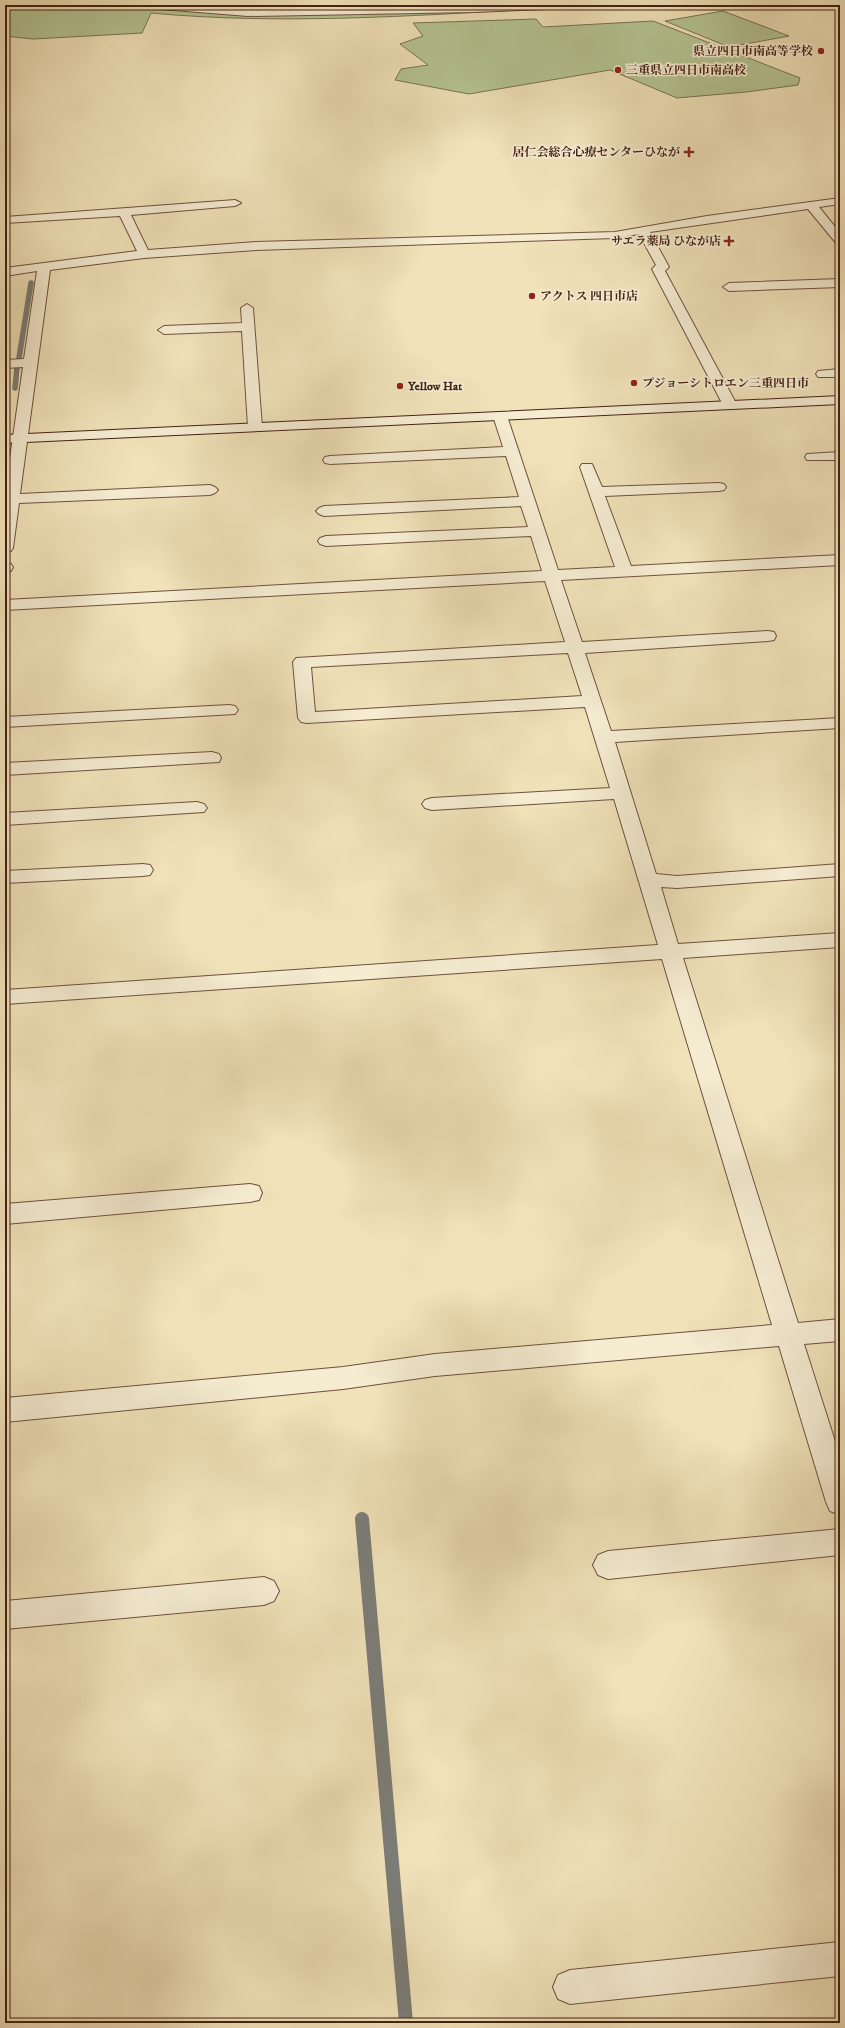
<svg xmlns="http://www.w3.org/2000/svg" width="845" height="2028" font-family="'IM FELL DW Pica','Noto Serif JP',serif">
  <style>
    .green { fill: #b5c493; stroke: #7c7254 }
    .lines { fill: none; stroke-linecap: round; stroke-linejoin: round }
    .stream-far2 { stroke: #7b7d78; stroke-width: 5.5 }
    .stream-far1 { stroke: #7b7d78; stroke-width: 7 }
    .stream { stroke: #7b7d78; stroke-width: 14 }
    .street-casing { stroke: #6f513d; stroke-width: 2 }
    .secondary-casing { stroke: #442114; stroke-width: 2 }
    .street { fill: #f5ecd2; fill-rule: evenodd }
    .secondary { fill: #f5ecd2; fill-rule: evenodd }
    .poi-dot { fill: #8f2418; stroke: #f5ecd2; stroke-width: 1.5 }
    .labels { text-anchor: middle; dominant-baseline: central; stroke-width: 3.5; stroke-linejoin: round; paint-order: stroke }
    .far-poi-label { font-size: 12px; font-weight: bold; fill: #442114; stroke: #f5ecd2; text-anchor: start }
  </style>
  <rect width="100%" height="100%" fill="#f0e2b9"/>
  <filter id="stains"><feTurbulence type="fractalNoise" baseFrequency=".005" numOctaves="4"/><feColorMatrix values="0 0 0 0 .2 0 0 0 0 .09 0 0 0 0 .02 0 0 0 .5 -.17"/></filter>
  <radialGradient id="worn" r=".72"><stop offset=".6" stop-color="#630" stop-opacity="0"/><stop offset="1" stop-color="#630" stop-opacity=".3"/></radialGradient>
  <path class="green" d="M 5,5 L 128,5 L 245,15 L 537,9 C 409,16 279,25 151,13 L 142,33 L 33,39 L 5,36 Z
    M 723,11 L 789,36 L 729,47 L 665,21 Z
    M 536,19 L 543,27 L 653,21 L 800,78 L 798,85 L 746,92 L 677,98 L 610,70 L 469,94 L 395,80 L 401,69 L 428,65 L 400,44 L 423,36 L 413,23 Z"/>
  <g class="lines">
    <path class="stream-far2" d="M 19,358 L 31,283
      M 15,388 L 17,367"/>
    <path class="stream-far1" d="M 5,447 L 5,449"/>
    <path class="stream" d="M 362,1519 L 406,2023"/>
    <g class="street-casing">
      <path id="street" d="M 144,5 L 180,5 L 248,10 L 578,5 L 574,8 L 473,12 L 248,16 L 148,8 Z
        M 840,198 L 840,204 L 819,207 L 840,233 L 840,245 L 836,243 L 808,209 L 650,232 L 669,267 L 665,271 L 737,405 L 735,408 L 725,408 L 723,405 L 652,269 L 656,265 L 639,234 L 615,238 L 256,250 L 144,258 L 50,270 L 20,494 L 210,485 L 215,487 L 218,490 L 215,493 L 210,495 L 19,503 L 13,548 L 11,551 L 5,553 L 5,493 L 23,367 L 5,368 L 5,360 L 24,359 L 37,271 L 5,276 L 5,268 L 137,251 L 120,216 L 5,223 L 5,217 L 235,200 L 241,203 L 235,206 L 131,215 L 148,250 L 256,242 L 615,232 L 707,216 Z
        M 840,279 L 840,287 L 729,291 L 723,287 L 729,283 Z
        M 247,304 L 253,308 L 262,427 L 260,430 L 250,430 L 248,427 L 242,331 L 164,334 L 158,330 L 164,326 L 242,323 L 241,308 Z
        M 840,369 L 840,377 L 818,377 L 816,374 L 818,371 Z
        M 500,412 L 505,413 L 507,416 L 558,570 L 615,567 L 580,467 L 582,464 L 592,464 L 602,487 L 719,483 L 724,484 L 726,487 L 724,490 L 719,491 L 605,496 L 631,566 L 840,555 L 840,565 L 561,580 L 582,642 L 768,631 L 774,632 L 776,636 L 774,640 L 768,641 L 585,653 L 611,731 L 840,718 L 840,728 L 615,742 L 656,874 L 677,876 L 840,864 L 840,876 L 677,888 L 661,887 L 678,944 L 840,933 L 840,947 L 683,958 L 798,1323 L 840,1319 L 840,1341 L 804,1344 L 840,1457 L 840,1515 L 830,1511 L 826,1502 L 779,1346 L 435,1376 L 343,1389 L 5,1422 L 5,1398 L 343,1367 L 435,1354 L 772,1325 L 662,959 L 5,1004 L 5,990 L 658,945 L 614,799 L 432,810 L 425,808 L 422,804 L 425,800 L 432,798 L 610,788 L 585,707 L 307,723 L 301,722 L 298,718 L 293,662 L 296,658 L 565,642 L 545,581 L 5,610 L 5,600 L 542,571 L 531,536 L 326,546 L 320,544 L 318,541 L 320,538 L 326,536 L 528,527 L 521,506 L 324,516 L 319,514 L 316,511 L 319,508 L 324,506 L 519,497 L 506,456 L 330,464 L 325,463 L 323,460 L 325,457 L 330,456 L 503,447 L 493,416 L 495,413 ZM 568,653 L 582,696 L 315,712 L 311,667 Z
        M 840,452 L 840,460 L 807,460 L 805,457 L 807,454 Z
        M 5,562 L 11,564 L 13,567 L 11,571 L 5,573 Z
        M 229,705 L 235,706 L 238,710 L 235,714 L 5,727 L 5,717 Z
        M 212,752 L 219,754 L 221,758 L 219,762 L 5,775 L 5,763 Z
        M 197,802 L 204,804 L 207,808 L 204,812 L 5,825 L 5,813 Z
        M 143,864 L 150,865 L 153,870 L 150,875 L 143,876 L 5,883 L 5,871 Z
        M 250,1184 L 259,1186 L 262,1193 L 259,1200 L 250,1202 L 5,1224 L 5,1204 Z
        M 840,1529 L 840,1555 L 608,1579 L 598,1575 L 593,1565 L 598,1555 L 608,1551 Z
        M 264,1577 L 274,1581 L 279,1591 L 274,1601 L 264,1605 L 5,1629 L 5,1601 Z
        M 840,1942 L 840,1976 L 570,2004 L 558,1999 L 553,1987 L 558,1975 L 570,1970 Z"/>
    </g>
    <g class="secondary-casing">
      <path id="secondary" d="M 840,396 L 840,404 L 5,443 L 5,435 Z"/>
    </g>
    <use href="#street" class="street"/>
    <use href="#secondary" class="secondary"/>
  </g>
  <g class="poi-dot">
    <circle cx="821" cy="51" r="4"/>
    <circle cx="618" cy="70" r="4"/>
    <path d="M687 146h4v4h4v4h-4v4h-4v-4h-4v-4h4z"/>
    <path d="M727 235h4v4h4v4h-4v4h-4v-4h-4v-4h4z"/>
    <circle cx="532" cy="296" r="4"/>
    <circle cx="634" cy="383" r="4"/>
    <circle cx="400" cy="386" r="4"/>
  </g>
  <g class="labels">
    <g class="far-poi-label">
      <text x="813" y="51" text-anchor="end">県立四日市南高等学校</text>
      <text x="626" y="70">三重県立四日市南高校</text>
      <text x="680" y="152" text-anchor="end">居仁会総合心療センターひなが</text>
      <text x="721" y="241" text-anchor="end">サエラ薬局 ひなが店</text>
      <text x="540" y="296">アクトス 四日市店</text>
      <text x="642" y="383">プジョーシトロエン三重四日市</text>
      <text x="408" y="386">Yellow Hat</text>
    </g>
  </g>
  <rect width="845" height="2028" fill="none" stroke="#f0e2b9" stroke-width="20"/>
  <rect x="6" y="6" width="833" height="2016" fill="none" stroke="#442114" stroke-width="2"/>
  <rect x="10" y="10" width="825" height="2008" fill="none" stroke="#442114"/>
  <rect width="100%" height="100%" filter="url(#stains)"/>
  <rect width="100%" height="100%" fill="url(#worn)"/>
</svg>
